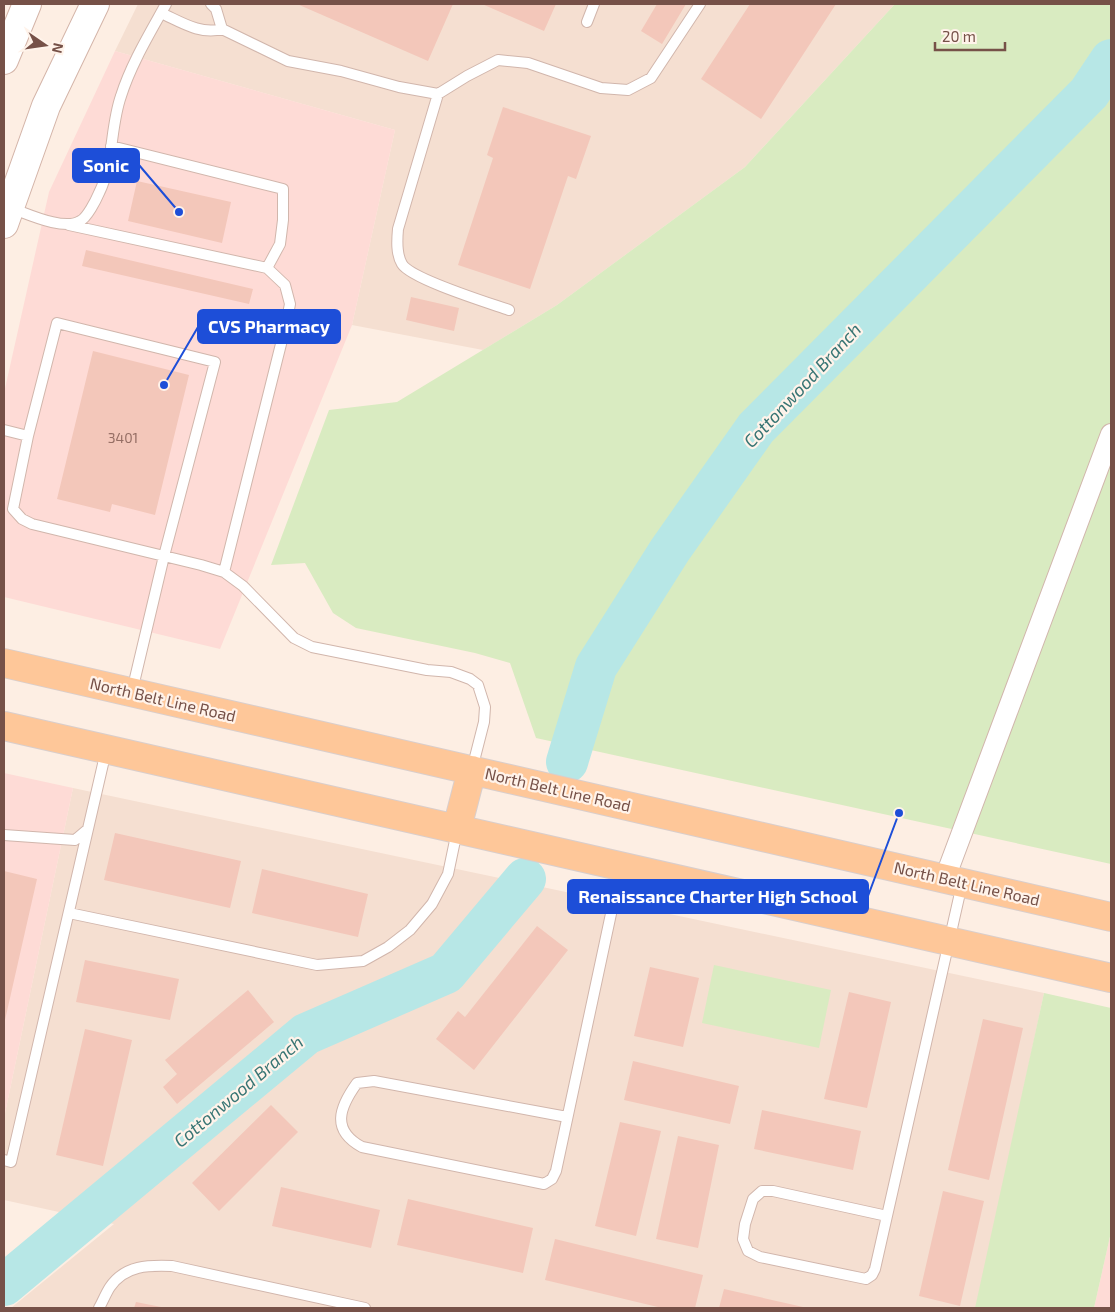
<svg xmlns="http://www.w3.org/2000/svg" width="1115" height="1312" font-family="'Exo 2',sans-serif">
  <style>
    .residential { fill: #f5dfd1 }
    .commercial { fill: #fedbd6 }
    .green { fill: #d9ebc1 }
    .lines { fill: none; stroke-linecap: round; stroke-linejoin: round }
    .river { stroke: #b7e7e6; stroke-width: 42 }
    .building { fill: #f3c7ba }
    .lane-casing { stroke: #d1b6ac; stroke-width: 12 }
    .street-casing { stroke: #d1b6ac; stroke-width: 22 }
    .secondary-casing { stroke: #d4b5a9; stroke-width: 30 }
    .primary-casing { stroke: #d9cecc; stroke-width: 30 }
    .lane { stroke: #fff; stroke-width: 10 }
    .street { stroke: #fff; stroke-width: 20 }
    .secondary { stroke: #fff; stroke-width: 28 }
    .primary { stroke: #fec799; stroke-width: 28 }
    .labels { text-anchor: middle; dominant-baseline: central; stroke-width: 4.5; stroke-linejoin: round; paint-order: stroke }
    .number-label { font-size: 14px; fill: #956e64 }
    .street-label { font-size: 16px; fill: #765148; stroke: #fff3ea }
    .water-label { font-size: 18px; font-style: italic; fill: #387574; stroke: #fff3ea }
    .leader { fill: none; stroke: #1d4ed8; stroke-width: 2 }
    .callout-dot { fill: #1d4ed8; stroke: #fff3ea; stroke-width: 2 }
    .callout { fill: #1d4ed8; stroke: #1d4ed8; stroke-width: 2 }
    .callout-label { font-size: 18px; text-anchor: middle; font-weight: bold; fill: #fff }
  </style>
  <rect width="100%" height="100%" fill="#fdeee3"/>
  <path class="residential" d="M 138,4 L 895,4 L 745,167 L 557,305 L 483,350 L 352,325 L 395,130 L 115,51 Z
    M 73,788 L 1044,993 L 977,1308 L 11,1308 L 114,1224 L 4,1200 L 4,1118 Z"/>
  <path class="commercial" d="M 115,51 L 395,130 L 352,325 L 220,649 L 4,597 L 4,393 L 49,192 Z
    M 4,773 L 73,788 L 4,1118 Z
    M 1111,1232 L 1111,1308 L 1094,1308 Z"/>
  <path class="green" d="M 895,4 L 1111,4 L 1111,864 L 536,738 L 510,663 L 475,653 L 356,628 L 333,613 L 305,563 L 271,565 L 329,410 L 397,402 L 557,305 L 745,167 Z
    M 714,965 L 831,990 L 819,1048 L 702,1023 Z
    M 1044,993 L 1111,1008 L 1111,1232 L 1094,1308 L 975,1308 Z"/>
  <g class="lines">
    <path class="river" d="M 567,762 L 596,667 L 670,550 L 756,428 L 1089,93 L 1111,60
      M 4,1285 L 306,1034 L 446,973 L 525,879"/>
  </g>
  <path class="building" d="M 297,4 L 453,4 L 428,61 Z
    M 482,4 L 556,4 L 544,31 Z
    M 657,4 L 686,4 L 662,44 L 641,31 Z
    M 750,4 L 836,4 L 761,119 L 701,79 Z
    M 503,107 L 591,136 L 576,179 L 568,176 L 530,289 L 458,265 L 493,158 L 487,155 Z
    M 137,181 L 231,202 L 222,243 L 128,221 Z
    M 86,250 L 253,289 L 249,304 L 82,266 Z
    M 411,297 L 459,308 L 454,331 L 406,320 Z
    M 93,351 L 189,375 L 155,515 L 112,504 L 110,512 L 57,499 Z
    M 115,833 L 241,861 L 230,908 L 104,880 Z
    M 262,869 L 368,894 L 358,937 L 252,913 Z
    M 4,871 L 37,879 L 5,1020 L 4,1020 Z
    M 537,926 L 568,950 L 474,1070 L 436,1039 L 458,1011 L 465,1017 Z
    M 85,960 L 179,979 L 170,1020 L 76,1002 Z
    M 650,967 L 699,978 L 683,1047 L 634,1036 Z
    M 248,990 L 274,1022 L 177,1104 L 163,1087 L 177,1074 L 165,1060 Z
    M 849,992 L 891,1002 L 867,1108 L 824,1099 Z
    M 983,1019 L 1023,1028 L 989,1180 L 948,1170 Z
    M 85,1029 L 132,1040 L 103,1166 L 56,1155 Z
    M 633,1061 L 739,1086 L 730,1124 L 624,1100 Z
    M 271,1105 L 298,1132 L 219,1211 L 192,1183 Z
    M 762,1110 L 861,1131 L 853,1170 L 754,1149 Z
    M 620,1122 L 661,1131 L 636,1236 L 595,1226 Z
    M 678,1136 L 719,1145 L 698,1248 L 656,1239 Z
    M 281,1187 L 380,1210 L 371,1248 L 272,1226 Z
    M 943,1191 L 984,1201 L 960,1306 L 919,1296 Z
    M 408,1199 L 533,1228 L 523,1273 L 397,1245 Z
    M 555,1239 L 703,1275 L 695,1308 L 662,1308 L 545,1280 Z
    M 724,1289 L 803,1307 L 803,1308 L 719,1308 Z
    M 136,1302 L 161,1307 L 161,1308 L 134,1308 Z"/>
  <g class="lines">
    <g class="lane-casing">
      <path id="lane" d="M 161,13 C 181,22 200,35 222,29 L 216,9 L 211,4
        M 587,22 L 594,4
        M 222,29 L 288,61 L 341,71 L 399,87 L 438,94 L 467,76 L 498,60 L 528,63 L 601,88 L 628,90 L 651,78 L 700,4
        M 438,94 L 398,229 C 397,240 396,254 402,264 C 411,279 489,303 509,310
        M 111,146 L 283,189 L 283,220 L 280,244 L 267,268
        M 11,208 C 28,214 64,231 80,221 C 87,218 96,200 99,193 C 114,163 110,127 121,96 C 131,64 150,33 166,4
        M 69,225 L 267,268 L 285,285 L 290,304 L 286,324 L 224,572
        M 4,430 L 28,436 L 13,509 L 22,519 L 32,524 L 201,565 L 224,572 L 243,586 L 294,638 L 312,647 L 427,670 L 451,672 L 470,679 L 478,685 L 485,707 L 484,722 L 472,769
        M 28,436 L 57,323 L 215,362 L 164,556 L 132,691
        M 4,835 L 75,840 L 88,829
        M 69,913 L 317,965 L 363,961 L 388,947 L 410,930 L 432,904 L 448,874 L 457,831
        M 567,1117 L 374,1081 L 357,1083 C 339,1108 331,1130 362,1147 L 544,1184 L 552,1179 L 556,1171 C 578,1070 599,968 621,867
        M 4,1160 L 11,1162 L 106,751
        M 887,1216 L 773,1191 L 762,1191 L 753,1199 L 745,1224 L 743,1239 L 748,1251 L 760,1257 L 866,1279 L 872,1275 L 875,1269 L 962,884
        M 99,1308 C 103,1301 106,1293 110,1287 C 125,1265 149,1265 172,1266 L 365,1308"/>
    </g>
    <g class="street-casing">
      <path id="street" d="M 945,878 L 1111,434"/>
    </g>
    <g class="secondary-casing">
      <path id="secondary" d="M 4,60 L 27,4
        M 4,224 L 46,106 L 95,4"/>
    </g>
    <g class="primary-casing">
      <path id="primary" d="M 4,663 L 1111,917
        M 4,726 L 1111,978
        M 457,828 L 472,770"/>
    </g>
    <use href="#lane" class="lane"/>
    <use href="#street" class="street"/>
    <use href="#secondary" class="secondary"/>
    <use href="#primary" class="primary"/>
  </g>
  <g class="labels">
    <g class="number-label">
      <text x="123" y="437">3401</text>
    </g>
    <g class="street-label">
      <text transform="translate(163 699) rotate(13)">North Belt Line Road</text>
      <text transform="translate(558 789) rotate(13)">North Belt Line Road</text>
      <text transform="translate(967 883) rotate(13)">North Belt Line Road</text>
    </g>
    <g class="water-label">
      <text transform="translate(802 385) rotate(-47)">Cottonwood Branch</text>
      <text transform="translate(238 1091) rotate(-40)">Cottonwood Branch</text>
    </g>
  </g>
  <path class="leader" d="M179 212L139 165M164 385L198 327M899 813L868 896"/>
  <g class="callout-dot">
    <circle cx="179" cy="212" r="5"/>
    <circle cx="164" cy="385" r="5"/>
    <circle cx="899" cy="813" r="5"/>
  </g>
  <g class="callout">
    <rect x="73" y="149" width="66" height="33" rx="5"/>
    <rect x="198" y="310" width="142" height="33" rx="5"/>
    <rect x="568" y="880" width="300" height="33" rx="5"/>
  </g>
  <g class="callout-label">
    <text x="106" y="172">Sonic</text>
    <text x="269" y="333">CVS Pharmacy</text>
    <text x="718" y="903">Renaissance Charter High School</text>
  </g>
  <rect width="1115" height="1312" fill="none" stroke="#765148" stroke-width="10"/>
  <g transform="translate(45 45) rotate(103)" stroke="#fff3ea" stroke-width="4" paint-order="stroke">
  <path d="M0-4L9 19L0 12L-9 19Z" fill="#765148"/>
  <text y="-8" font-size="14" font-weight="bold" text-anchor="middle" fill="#765148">N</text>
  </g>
  <path d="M935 42v8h70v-8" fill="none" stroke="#765148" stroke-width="2.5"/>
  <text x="942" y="42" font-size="15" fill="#765148" stroke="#fff3ea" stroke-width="4" paint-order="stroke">20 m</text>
</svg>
